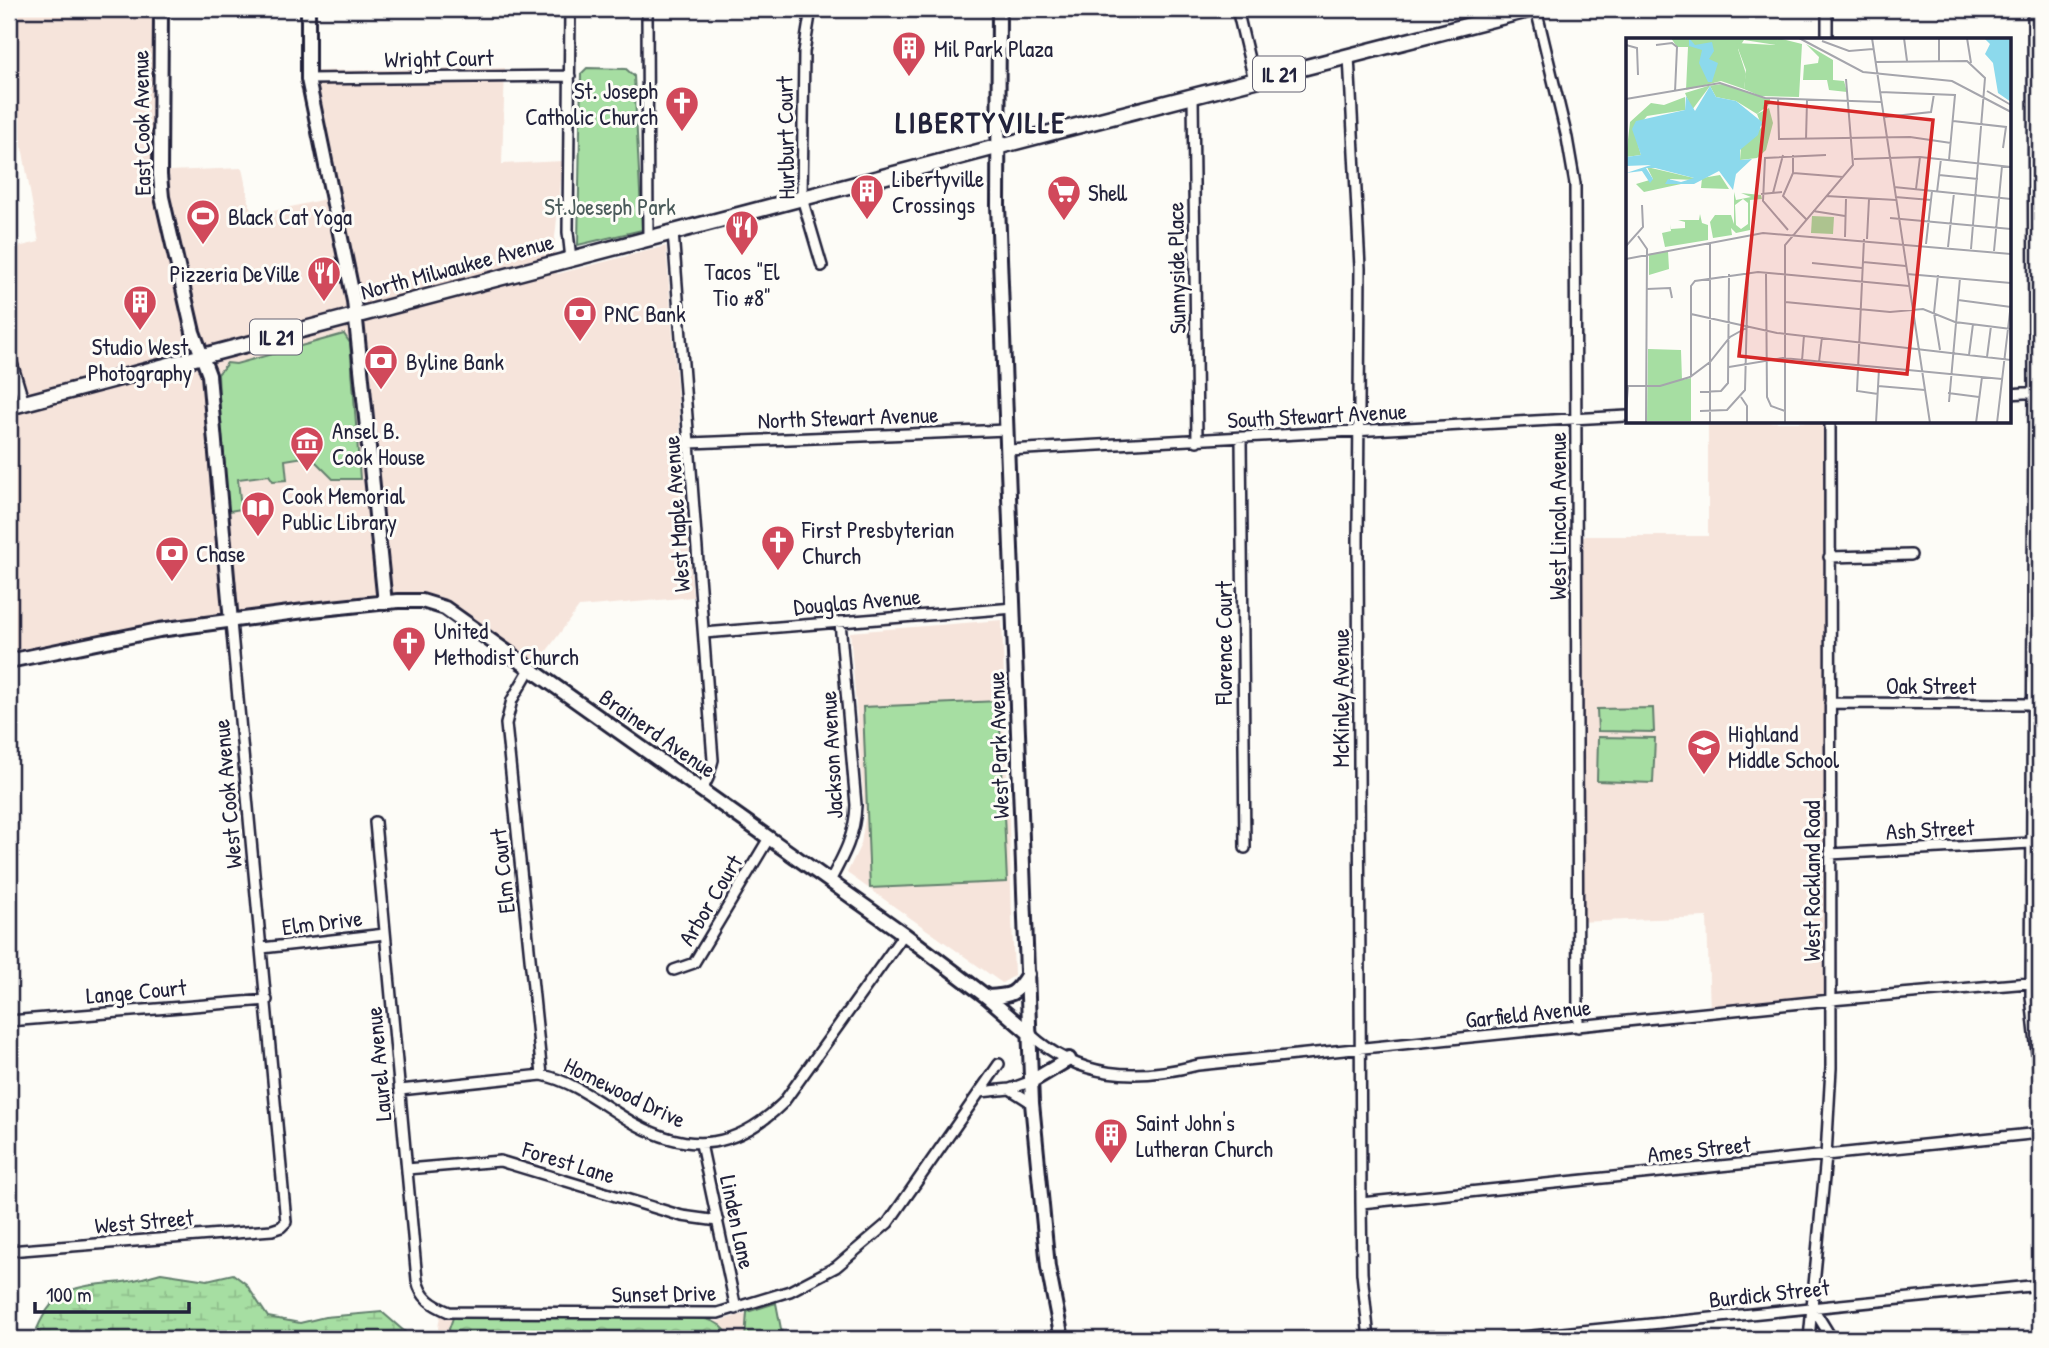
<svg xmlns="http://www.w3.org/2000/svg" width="2049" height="1348" font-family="'Patrick Hand',sans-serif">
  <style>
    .built { fill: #f6e4db }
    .green { fill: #a6dea2; stroke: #64806e; stroke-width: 2 }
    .forest { fill: url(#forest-crowns); stroke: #64806e; stroke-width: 2 }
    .wetland { fill: url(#wetland-marsh); stroke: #64806e; stroke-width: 2 }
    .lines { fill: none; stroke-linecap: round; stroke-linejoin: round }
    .street-casing { stroke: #22223b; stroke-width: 14 }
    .secondary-casing { stroke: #22223b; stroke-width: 18 }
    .primary-casing { stroke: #22223b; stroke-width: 19 }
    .street { stroke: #fdfcf7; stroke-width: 9 }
    .secondary { stroke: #fdfcf7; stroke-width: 12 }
    .primary { stroke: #fdfcf7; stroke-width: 14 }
    .labels { text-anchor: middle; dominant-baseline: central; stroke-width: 6; stroke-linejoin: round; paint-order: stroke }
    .shield { fill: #fdfcf7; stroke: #646373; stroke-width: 2 }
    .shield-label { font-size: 21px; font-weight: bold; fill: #22223b }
    .poi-label { font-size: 23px; fill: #22223b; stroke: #fdfcf7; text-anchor: start }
    .street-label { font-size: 23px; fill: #22223b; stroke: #fdfcf7 }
    .park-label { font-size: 23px; fill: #4a5a5a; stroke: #fdfcf7 }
    .district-label { font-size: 30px; font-weight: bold; letter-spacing: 2px; fill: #22223b; stroke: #fdfcf7 }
    .inset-road { fill: none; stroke: #a5a5ac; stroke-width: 2 }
    .view { fill: #d62828; fill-opacity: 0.15; stroke: #d62828; stroke-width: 3.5 }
    .inset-edge { fill: none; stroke: #22223b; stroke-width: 3.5 }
  </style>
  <defs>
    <pattern id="forest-crowns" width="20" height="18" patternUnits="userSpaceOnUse" patternTransform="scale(1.75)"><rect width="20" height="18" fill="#a6dea2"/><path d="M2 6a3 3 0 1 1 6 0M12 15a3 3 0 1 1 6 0" fill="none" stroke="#8fbe8c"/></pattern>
    <pattern id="wetland-marsh" width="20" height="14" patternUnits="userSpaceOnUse" patternTransform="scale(1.75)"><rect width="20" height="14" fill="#a6dea2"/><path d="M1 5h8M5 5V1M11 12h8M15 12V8" fill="none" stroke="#8fbe8c"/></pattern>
  </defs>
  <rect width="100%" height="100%" fill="#fdfcf7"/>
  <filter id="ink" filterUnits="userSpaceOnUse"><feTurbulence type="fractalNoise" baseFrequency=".0143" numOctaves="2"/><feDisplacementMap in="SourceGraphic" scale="14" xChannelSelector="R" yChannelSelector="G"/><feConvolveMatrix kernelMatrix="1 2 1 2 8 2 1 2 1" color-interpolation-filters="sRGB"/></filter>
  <g filter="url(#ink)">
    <path class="built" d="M 9,9 L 168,9 L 169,171 L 242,168 L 252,216 L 325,199 L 299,81 L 317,71 L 505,68 L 502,164 L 563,161 L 554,247 L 557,274 L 666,246 L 693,597 L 579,607 L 535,667 L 441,598 L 422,595 L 169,622 L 129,628 L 9,655 L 9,249 L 39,242 L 9,73 Z
      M 1708,422 L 1830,422 L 1831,1000 L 1710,1013 L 1707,917 L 1577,922 L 1577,536 L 1708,536 Z
      M 1002,620 L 1014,976 L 1002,983 L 847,873 L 861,844 L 865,817 L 850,632 Z
      M 754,1311 L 783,1339 L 442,1339 L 438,1328 L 440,1316 L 719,1321 Z"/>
    <path class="green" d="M 587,68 L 626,69 L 634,76 L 642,230 L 578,245 L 581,74 Z
      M 344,334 L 350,343 L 360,479 L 333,479 L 310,456 L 285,460 L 287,480 L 273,481 L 269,475 L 238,479 L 241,509 L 224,512 L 218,374 L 227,363 L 236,364 Z
      M 999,701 L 1007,882 L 870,888 L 863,707 Z
      M 1653,708 L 1654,732 L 1598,731 L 1597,709 Z
      M 1598,737 L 1655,738 L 1653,783 L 1597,781 Z
      M 776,1303 L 783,1339 L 745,1339 L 747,1312 Z"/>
    <path class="forest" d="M 670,1317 C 689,1318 718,1314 728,1335 L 662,1335 L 653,1339 L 451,1339 L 449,1329 L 453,1318 Z"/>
    <path class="wetland" d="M 161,1273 L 207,1280 L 233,1274 L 246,1284 L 268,1317 L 300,1323 L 325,1317 L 382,1312 L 405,1332 L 409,1339 L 44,1339 L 37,1329 C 56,1284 81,1286 123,1282 C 136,1281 149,1276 161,1273 Z"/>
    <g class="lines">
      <g class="street-casing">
        <path id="street" d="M 570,9 L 568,232 L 571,259
          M 647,9 L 648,239
          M 811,9 L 804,52 L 802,198 L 822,266
          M 1237,9 L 1254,80
          M 1536,9 L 1567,138 L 1575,184 L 1578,1027
          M 2033,9 L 2034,392 L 2031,996 L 2040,1082
          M 1827,40 L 1827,9
          M 1349,56 L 1360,268 L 1358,541 L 1361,1203 L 1362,1273 L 1369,1339
          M 308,79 L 570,76
          M 1193,95 L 1197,441
          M 673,232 L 713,760 L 708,778 L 702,790
          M 9,353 L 24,403
          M 2009,394 L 2039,392
          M 1241,439 L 1245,848
          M 690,443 L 1007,430
          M 1008,450 L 1627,416
          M 1829,557 L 1911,555
          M 704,633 L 1014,608
          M 530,669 L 512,700 L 506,724 L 542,1075
          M 1830,703 L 2032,704
          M 375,822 L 417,1280 C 421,1298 432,1305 449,1312 L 718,1313 L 790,1291 L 836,1267 L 888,1223 L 999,1064
          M 1830,854 L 2031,843
          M 830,881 C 844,855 855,835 856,805 L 840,622
          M 262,948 L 385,934
          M 674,970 L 694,963 L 769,838
          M 9,1021 L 267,1000
          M 1030,1034 C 1079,1079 1136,1081 1198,1065 L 1831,1000 L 2040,982
          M 1010,1089 L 1032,1103
          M 400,1090 L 542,1075 C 577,1082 606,1108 637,1125 C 693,1155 738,1147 783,1103 L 904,934
          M 980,1092 L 1010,1089 L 1032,1081
          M 701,1144 L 736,1309
          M 407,1169 L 500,1161 L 682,1216 L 718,1221
          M 1361,1203 L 2040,1133
          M 9,1251 L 272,1230 L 281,1227 L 286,1222 L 231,622
          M 1813,1308 L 1832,1339
          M 1502,1339 L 2040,1285
          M 1809,1339 L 1826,1156 L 1831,1068 L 1830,422"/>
      </g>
      <g class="secondary-casing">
        <path id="secondary" d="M 161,9 L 160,175 L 162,197 L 193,332 L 209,375 L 231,622
          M 308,9 L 308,79 L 354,301 L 385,603
          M 999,9 L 998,205 L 1032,1103 L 1048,1267 L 1062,1339
          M 9,661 L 159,630 L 312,610 L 398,601 L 422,601 L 445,608 L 904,934 L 987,997 L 1030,1034
          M 987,997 C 1012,996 1015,995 1028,974
          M 1032,1081 L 1069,1059"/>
      </g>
      <g class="primary-casing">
        <path id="primary" d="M 9,407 L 1065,129 L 1532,9"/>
      </g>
      <use href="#street" class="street"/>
      <use href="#secondary" class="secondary"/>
      <use href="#primary" class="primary"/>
    </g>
  </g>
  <defs>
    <g id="building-pin" transform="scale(1.75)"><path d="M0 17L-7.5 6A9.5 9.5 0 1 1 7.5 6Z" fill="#d1495b" stroke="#fdfcf7"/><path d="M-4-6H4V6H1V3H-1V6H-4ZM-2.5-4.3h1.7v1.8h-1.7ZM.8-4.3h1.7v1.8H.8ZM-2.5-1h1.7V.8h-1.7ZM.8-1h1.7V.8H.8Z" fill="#fff"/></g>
    <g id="church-pin" transform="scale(1.75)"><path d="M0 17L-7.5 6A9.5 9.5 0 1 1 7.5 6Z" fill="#d1495b" stroke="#fdfcf7"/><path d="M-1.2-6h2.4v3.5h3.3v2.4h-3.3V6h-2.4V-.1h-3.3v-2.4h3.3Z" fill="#fff"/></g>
    <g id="supermarket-pin" transform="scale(1.75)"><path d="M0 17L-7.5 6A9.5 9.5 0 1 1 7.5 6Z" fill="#d1495b" stroke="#fdfcf7"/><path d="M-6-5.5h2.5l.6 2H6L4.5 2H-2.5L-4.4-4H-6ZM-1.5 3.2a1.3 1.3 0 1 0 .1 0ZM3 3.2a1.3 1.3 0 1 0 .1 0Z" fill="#fff"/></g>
    <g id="stadium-pin" transform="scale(1.75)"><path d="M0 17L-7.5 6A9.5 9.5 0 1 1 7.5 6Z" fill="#d1495b" stroke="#fdfcf7"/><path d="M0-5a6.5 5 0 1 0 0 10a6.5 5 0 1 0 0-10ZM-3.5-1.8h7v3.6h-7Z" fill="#fff"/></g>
    <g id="restaurant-pin" transform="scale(1.75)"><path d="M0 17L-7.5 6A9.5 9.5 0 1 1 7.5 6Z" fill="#d1495b" stroke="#fdfcf7"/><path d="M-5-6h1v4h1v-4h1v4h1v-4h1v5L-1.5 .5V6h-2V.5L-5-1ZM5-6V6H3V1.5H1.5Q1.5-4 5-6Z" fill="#fff"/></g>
    <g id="bank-pin" transform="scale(1.75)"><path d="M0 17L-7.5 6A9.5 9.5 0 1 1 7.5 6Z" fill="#d1495b" stroke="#fdfcf7"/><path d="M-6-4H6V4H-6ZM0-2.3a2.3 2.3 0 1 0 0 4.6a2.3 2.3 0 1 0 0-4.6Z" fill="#fff"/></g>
    <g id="museum-pin" transform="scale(1.75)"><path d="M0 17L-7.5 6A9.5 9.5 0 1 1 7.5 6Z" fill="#d1495b" stroke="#fdfcf7"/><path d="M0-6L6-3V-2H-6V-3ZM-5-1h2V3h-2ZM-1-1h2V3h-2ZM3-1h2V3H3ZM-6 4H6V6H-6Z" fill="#fff"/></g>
    <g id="library-pin" transform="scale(1.75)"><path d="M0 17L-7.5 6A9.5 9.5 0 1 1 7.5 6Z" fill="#d1495b" stroke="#fdfcf7"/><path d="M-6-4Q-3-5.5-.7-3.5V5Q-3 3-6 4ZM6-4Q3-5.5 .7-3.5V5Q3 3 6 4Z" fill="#fff"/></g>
    <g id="school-pin" transform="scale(1.75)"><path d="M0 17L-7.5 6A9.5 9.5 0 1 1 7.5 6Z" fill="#d1495b" stroke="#fdfcf7"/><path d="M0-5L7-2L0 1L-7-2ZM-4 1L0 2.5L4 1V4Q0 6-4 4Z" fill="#fff"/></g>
  </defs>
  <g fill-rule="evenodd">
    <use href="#building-pin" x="909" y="48"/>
    <use href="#church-pin" x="682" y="103"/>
    <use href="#building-pin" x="867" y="191"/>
    <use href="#supermarket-pin" x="1064" y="192"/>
    <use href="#stadium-pin" x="203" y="216"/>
    <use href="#restaurant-pin" x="742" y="227"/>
    <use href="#restaurant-pin" x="324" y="273"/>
    <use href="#building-pin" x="140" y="302"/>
    <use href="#bank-pin" x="580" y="313"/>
    <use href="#bank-pin" x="381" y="361"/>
    <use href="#museum-pin" x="307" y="443"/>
    <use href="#library-pin" x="258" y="508"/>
    <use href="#church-pin" x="778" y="542"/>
    <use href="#bank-pin" x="172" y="553"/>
    <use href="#church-pin" x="409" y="643"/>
    <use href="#school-pin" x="1704" y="746"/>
    <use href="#building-pin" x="1111" y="1135"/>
  </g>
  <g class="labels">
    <g class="shield">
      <rect x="1253" y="56.5" width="52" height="35" rx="5"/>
      <rect x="250" y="319.5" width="52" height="35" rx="5"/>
    </g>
    <g class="shield-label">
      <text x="1279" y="74">IL 21</text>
      <text x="276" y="337">IL 21</text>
    </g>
    <g class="poi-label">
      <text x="934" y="48">Mil Park Plaza</text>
      <text x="658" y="90" text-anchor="end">St. Joseph<tspan x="658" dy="26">Catholic Church</tspan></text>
      <text x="892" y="178">Libertyville<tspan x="892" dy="26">Crossings</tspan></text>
      <text x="1088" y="192">Shell</text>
      <text x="228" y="216">Black Cat Yoga</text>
      <text x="742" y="271" text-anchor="middle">Tacos "El<tspan x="742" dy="26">Tio #8"</tspan></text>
      <text x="300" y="273" text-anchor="end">Pizzeria DeVille</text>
      <text x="604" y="313">PNC Bank</text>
      <text x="140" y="346" text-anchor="middle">Studio West<tspan x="140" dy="26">Photography</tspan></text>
      <text x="406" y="361">Byline Bank</text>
      <text x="332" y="430">Ansel B.<tspan x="332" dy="26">Cook House</tspan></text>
      <text x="282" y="495">Cook Memorial<tspan x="282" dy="26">Public Library</tspan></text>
      <text x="802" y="529">First Presbyterian<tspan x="802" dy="26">Church</tspan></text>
      <text x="196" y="553">Chase</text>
      <text x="434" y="630">United<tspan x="434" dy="26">Methodist Church</tspan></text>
      <text x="1728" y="733">Highland<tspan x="1728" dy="26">Middle School</tspan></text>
      <text x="1136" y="1122">Saint John's<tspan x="1136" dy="26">Lutheran Church</tspan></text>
    </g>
    <g class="street-label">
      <text transform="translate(439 58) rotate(-1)">Wright Court</text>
      <text transform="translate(141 123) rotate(-91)">East Cook Avenue</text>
      <text transform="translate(785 138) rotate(-91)">Hurlburt Court</text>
      <text transform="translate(457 266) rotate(-15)">North Milwaukee Avenue</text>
      <text transform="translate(1176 268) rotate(-91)">Sunnyside Place</text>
      <text transform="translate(1317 415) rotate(-3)">South Stewart Avenue</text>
      <text transform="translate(848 417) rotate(-2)">North Stewart Avenue</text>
      <text transform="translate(676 514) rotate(-94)">West Maple Avenue</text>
      <text transform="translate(1557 516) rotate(-90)">West Lincoln Avenue</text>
      <text transform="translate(857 601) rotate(-5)">Douglas Avenue</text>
      <text transform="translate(1223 643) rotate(-90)">Florence Court</text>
      <text x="1931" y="685">Oak Street</text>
      <text transform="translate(1340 698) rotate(-90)">McKinley Avenue</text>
      <text transform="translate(658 733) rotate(35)">Brainerd Avenue</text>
      <text transform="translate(998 745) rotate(-92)">West Park Avenue</text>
      <text transform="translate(831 755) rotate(-93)">Jackson Avenue</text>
      <text transform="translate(227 794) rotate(-95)">West Cook Avenue</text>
      <text transform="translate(1930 829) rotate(-3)">Ash Street</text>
      <text transform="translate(502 871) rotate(-96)">Elm Court</text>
      <text transform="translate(1811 881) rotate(-90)">West Rockland Road</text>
      <text transform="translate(710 900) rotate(-59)">Arbor Court</text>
      <text transform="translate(322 922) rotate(-7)">Elm Drive</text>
      <text transform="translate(136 991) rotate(-5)">Lange Court</text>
      <text transform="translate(1528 1013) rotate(-6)">Garfield Avenue</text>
      <text transform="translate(378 1064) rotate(-95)">Laurel Avenue</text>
      <text transform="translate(625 1092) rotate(26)">Homewood Drive</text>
      <text transform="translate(1699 1149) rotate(-6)">Ames Street</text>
      <text transform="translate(569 1162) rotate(17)">Forest Lane</text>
      <text transform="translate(144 1221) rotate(-5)">West Street</text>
      <text transform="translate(738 1222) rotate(78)">Linden Lane</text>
      <text transform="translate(664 1293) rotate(-1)">Sunset Drive</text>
      <text transform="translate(1769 1293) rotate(-6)">Burdick Street</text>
    </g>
    <g class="park-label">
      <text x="610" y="206">St.Joeseph Park</text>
    </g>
    <g class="district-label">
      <text x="981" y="122">LIBERTYVILLE</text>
    </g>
  </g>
  <g transform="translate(1626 38)">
    <rect width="385" height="385" fill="#fdfcf7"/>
    <path d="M 45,0 L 152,0 L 150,7 L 118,2 L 112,11 L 120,36 L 118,51 L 95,43 L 60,52 L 62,9 L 51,9 ZM 96,46 L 144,61 L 144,66 L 131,76 L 110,63 L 90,59 L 84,48 L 66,72 L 59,55 L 82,48 ZM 94,137 L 103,151 L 75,150 L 76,140 ZM 108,154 L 110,162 L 125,159 L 115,155 L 135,157 L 136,161 L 124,162 L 124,192 L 110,195 L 105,190 L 106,197 L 87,200 L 84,184 L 89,177 L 105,177 L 108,186 ZM 117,161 L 122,165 L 122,186 L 115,191 L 110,187 L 109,167 ZM 74,176 L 76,185 L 82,187 L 82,202 L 39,209 L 36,195 L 45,193 L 44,186 L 45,191 L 59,190 L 59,184 L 52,182 L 73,182 ZM 186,178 L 208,179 L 207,196 L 185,195 ZM 42,213 L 43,231 L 23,237 L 23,216 ZM 22,311 L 55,312 L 56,342 L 65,340 L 65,383 L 21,383 Z" fill="#a6dea2" fill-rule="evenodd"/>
    <path d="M 180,6 L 207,22 L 207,42 L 218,43 L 221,54 L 203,52 L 201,42 L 177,42 L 178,27 L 192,25 L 193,19 Z" fill="#a6dea2"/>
    <path d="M 59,59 L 59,72 L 21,78 L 8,93 L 15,117 L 0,119 L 4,84 L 25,65 L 38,67 ZM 143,70 L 147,85 L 140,112 L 131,120 L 114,122 L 115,109 L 136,89 L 131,76 ZM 21,129 L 68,140 L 68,142 L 44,141 L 44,146 L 55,146 L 18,154 L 10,146 L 27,141 Z" fill="#a6dea2"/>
    <path d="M 152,0 L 176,6 L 173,59 L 134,58 L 118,51 L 120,32 L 110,5 L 149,7 Z" fill="#a6dea2"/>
    <path d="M 63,0 L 69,7 L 86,4 L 88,13 L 83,21 L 92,25 L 86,44 L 82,44 L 73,25 L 76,12 L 63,8 ZM 358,0 L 385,0 L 385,64 L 372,55 L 367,25 L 359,16 L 364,6 ZM 84,48 L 90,59 L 110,63 L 136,84 L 132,97 L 114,112 L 114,122 L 126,121 L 110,136 L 107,152 L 93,133 L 68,146 L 39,146 L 42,141 L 55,144 L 68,140 L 29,130 L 20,130 L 27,141 L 24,145 L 16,133 L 0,135 L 25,127 L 0,128 L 0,119 L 15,117 L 6,91 L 10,83 L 59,72 L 60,58 L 69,73 Z" fill="#8cd9ec"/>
    <path class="inset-road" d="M 173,0 L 237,34 L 326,43 L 385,74M 246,0 L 304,385M 278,0 L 281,23M 313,0 L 313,23M 341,0 L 345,25M 196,3 L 223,13 L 247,11M 0,7 L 11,10 L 12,37M 30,7 L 46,5 L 51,9 L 49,54M 249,24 L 341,23 L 359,40 L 345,211M 361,53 L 385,67M 254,54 L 329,57 L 323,122M 0,61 L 94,45 L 139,60 L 255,64M 152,61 L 153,101 L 284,99 L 325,105M 259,79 L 305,74 L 308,56M 327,83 L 380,89 L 377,110M 180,102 L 181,62M 167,117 L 167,135 L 157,158 L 180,181M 228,121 L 294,119 L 385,129M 167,135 L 217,139M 313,137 L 352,141M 268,149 L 385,161M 290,151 L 294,119M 311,154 L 315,121M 147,155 L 157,117M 135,156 L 156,154M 200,158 L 270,162M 269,159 L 305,162M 187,173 L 219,178M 264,180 L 385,191M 162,192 L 137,163 L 139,120 L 200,117M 12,198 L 21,211 L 20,385M 219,199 L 220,161M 238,201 L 231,353 L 252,356M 241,201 L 243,161M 300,206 L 306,153M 0,208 L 17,189 L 16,167M 322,209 L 328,155M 368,213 L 376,128M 0,221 L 137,195 L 385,216M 237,224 L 280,228M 186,225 L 236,230M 140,235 L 141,359 L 145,368 L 159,373M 281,236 L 385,245M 312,237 L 308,275 L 314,312M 21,251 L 44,250 L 46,260M 332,262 L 385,269M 159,264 L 264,274 L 297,271 L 329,284 L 385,291M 65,276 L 151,295 L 385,322M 343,317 L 347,286M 361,319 L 365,288M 176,323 L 178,297M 193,324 L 196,299M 103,329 L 157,320 L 376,341M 65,339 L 65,248 L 69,243 L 132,234 L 283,248M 0,348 L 34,348 L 64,339 L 84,324 L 104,299 L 120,290M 252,348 L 299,352M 74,354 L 95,353 L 102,345 L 103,236M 322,355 L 353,359M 115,359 L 121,368 L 121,385M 323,364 L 334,240M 74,373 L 101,372 L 119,352 L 122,234M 0,374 L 2,348M 84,385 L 84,205M 159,385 L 159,207 L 227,127 L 220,41M 250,385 L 253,331M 350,385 L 356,339M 371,385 L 385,265"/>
    <path class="view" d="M 140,64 L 307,82 L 281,336 L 113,318 Z"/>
    <rect width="385" height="385" class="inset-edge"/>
  </g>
  <rect width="2049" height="1348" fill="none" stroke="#fdfcf7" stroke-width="35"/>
  <rect x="18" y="18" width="2014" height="1313" fill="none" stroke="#22223b" stroke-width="2.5" filter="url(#ink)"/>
  <path d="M35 1302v10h154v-10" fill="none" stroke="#22223b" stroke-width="3.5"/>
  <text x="46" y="1302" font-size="21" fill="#22223b" stroke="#fdfcf7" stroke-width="5" paint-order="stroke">100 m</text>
</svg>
